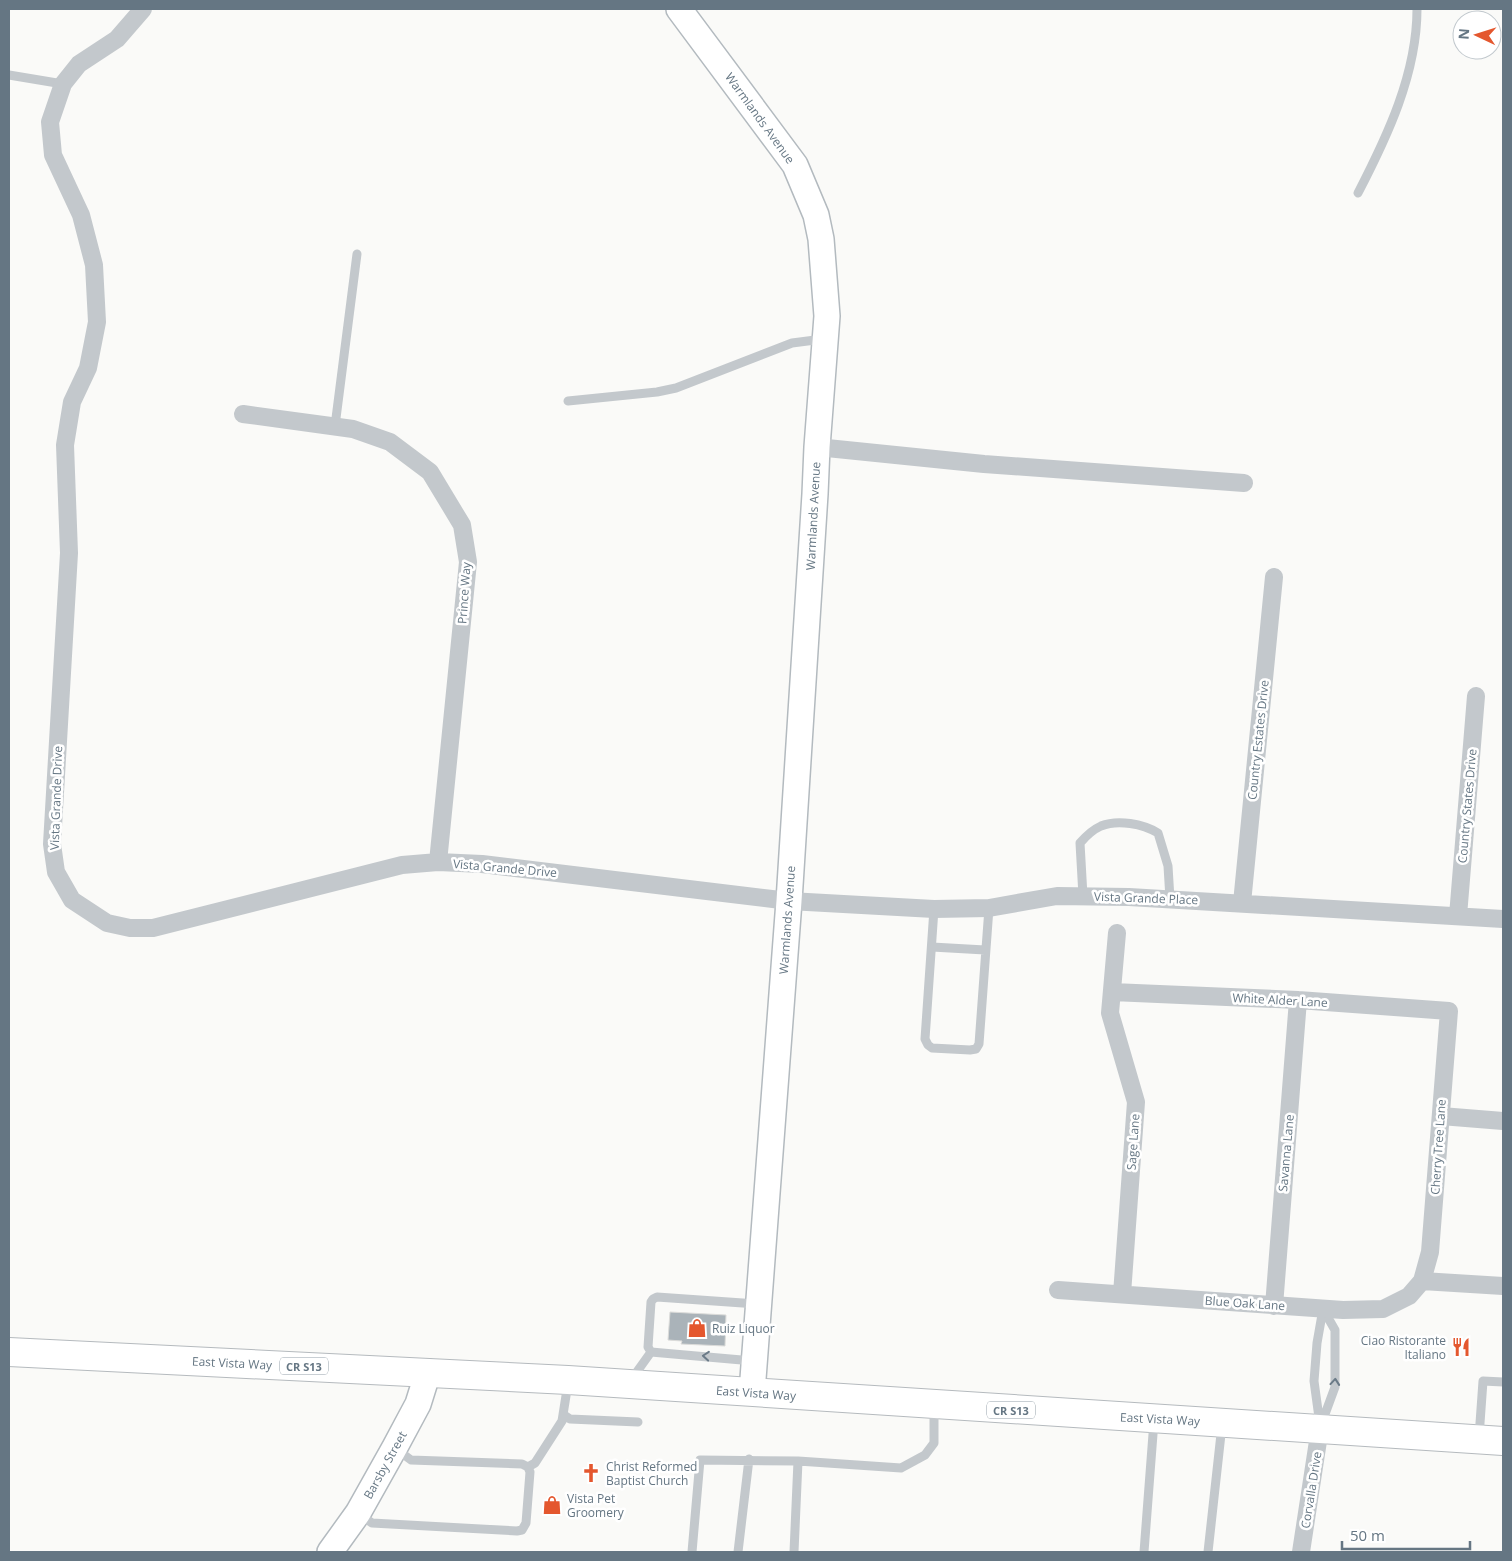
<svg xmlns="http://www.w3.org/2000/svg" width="1512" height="1561" font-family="'Open Sans',sans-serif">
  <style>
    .building { fill: #aab3b9; stroke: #dcdcda }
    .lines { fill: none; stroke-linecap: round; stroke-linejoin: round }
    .secondary-casing { stroke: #b3babf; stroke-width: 28 }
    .primary-casing { stroke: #b5babe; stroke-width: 30 }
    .lane { stroke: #c3c8cc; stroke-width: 9 }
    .street { stroke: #c3c8cc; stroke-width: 18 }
    .secondary { stroke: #fff; stroke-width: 25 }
    .primary { stroke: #fff; stroke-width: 28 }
    .oneway { stroke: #6a7a87 }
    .labels { text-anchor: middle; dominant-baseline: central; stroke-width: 5; stroke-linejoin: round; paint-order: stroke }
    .shield { fill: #fff; stroke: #939fa8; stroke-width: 1 }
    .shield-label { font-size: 11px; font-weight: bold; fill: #657683 }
    .street-label { font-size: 12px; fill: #657683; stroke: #fff }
    .poi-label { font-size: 12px; fill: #657683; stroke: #fff; text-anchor: start }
  </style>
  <rect width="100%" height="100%" fill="#fafaf8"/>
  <path class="building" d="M 670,1312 L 726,1315 L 725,1346 L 681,1344 L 682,1341 L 668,1340 Z"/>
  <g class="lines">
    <g class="secondary-casing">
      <path id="secondary" d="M 679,9 L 795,165 L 816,215 L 821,239 L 827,316 L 817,447 L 815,494 L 789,901 L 752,1392
        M 330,1552 L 358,1513 L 395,1447 L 418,1404 L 428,1372"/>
    </g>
    <g class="primary-casing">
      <path id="primary" d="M 9,1352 L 568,1380 L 1503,1441"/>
    </g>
    <path class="lane" d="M 9,75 L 63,84
      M 1358,193 C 1387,137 1417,74 1417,9
      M 568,401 L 657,392 L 676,388 L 792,343 L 823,339
      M 335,426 L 357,254
      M 1083,896 L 1080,843 C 1086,836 1092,830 1101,826 C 1118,819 1143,824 1158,833 L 1168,866 L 1170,899
      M 934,909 L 925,1039 L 928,1045 L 932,1048 L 970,1050 L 976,1049 L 979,1044 L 989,908
      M 932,947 L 985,950
      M 651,1352 L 648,1347 L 651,1302 L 653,1299 L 657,1297 L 757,1304
      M 631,1380 L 651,1352 L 753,1361
      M 564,1415 L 570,1419 L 638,1422
      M 1320,1425 L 1314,1381 L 1317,1343 L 1323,1309
      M 1321,1425 L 1335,1387 L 1335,1330 L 1323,1309
      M 1479,1437 L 1483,1381 L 1503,1382
      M 528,1467 L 535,1463 L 562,1421 L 568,1383
      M 359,1514 L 372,1523 L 517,1531 L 522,1530 L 526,1523 L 530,1472 L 528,1467 L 522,1464 L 411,1460 L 395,1448
      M 692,1552 L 700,1460 L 798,1461 L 901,1468 L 925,1455 L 934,1443 L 934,1408
      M 738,1552 L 749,1459
      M 794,1552 L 798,1461
      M 1144,1552 L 1154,1421
      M 1208,1552 L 1222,1425"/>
    <path class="street" d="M 143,9 L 117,39 L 79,64 L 63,84 L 50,122 L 53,155 L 81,215 L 94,265 L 97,322 L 88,368 L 72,402 L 65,445 L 69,553 L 52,844 L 56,872 L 72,900 L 107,923 L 130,928 L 153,928 L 402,865 L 438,862 L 482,864 L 789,901 L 934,909 L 989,908 L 1057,896 L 1129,897 L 1503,919
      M 243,414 L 353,429 L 390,442 L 430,472 L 462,525 L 468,562 L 438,862
      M 817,447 L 984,464 L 1244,483
      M 1242,903 L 1274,577
      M 1458,916 L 1476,696
      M 1117,933 L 1110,1013 L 1136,1102 L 1122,1294
      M 1441,1116 L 1503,1121
      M 1422,1281 L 1503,1286
      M 1058,1290 L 1343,1310 L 1383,1309 L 1409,1296 L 1422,1281 L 1430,1252 L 1449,1011 L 1298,1000 L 1112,992
      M 1274,1306 L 1298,1000
      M 1301,1552 L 1320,1428"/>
    <use href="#secondary" class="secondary"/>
    <use href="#primary" class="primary"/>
  </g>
  <defs><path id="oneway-chevron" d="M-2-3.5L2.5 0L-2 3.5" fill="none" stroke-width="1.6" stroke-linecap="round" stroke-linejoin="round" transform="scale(1.25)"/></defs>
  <g class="oneway">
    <use href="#oneway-chevron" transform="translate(706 1356) rotate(-175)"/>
    <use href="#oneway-chevron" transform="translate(1335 1382) rotate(-85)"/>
  </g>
  <defs>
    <g id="shop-bare" transform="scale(1.5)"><path d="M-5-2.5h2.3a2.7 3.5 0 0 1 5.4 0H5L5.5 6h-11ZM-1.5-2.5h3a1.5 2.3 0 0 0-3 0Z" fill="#e4572e" stroke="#fff" stroke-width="2.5" paint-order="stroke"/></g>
    <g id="restaurant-bare" transform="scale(1.5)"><path d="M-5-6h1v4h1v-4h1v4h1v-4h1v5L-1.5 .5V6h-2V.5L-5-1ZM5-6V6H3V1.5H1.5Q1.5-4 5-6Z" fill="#e4572e" stroke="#fff" stroke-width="2.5" paint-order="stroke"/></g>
    <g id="church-bare" transform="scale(1.5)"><path d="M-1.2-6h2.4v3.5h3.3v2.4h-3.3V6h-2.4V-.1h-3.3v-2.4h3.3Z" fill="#e4572e" stroke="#fff" stroke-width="2.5" paint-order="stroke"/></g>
  </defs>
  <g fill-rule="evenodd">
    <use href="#shop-bare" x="697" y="1328"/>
    <use href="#restaurant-bare" x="1461" y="1347"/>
    <use href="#church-bare" x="591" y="1473"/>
    <use href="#shop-bare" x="552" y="1505"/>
  </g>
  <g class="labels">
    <g class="shield">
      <rect x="280" y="1357.5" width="48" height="17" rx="4"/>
      <rect x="987" y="1401.5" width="48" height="17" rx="4"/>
    </g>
    <g class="shield-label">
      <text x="304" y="1366">CR S13</text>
      <text x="1011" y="1410">CR S13</text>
    </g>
    <g class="street-label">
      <text transform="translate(760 118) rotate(54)">Warmlands Avenue</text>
      <text transform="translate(813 516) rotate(-87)">Warmlands Avenue</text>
      <text transform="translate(464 593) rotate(-86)">Prince Way</text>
      <text transform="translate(1258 740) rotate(-84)">Country Estates Drive</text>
      <text transform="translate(56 798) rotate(-88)">Vista Grande Drive</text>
      <text transform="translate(1467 806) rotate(-85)">Country States Drive</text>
      <text transform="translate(505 868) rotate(5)">Vista Grande Drive</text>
      <text transform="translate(1146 898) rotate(2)">Vista Grande Place</text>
      <text transform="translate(787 920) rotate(-86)">Warmlands Avenue</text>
      <text transform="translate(1280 1000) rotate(3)">White Alder Lane</text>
      <text transform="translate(1133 1142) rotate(-86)">Sage Lane</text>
      <text transform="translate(1438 1147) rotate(-86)">Cherry Tree Lane</text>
      <text transform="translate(1286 1153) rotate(-85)">Savanna Lane</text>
      <text transform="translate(1245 1303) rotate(4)">Blue Oak Lane</text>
      <text transform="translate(232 1363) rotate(3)">East Vista Way</text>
      <text transform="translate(756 1393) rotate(4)">East Vista Way</text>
      <text transform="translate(1160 1419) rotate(3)">East Vista Way</text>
      <text transform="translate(385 1465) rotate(-61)">Barsby Street</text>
      <text transform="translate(1311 1490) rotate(-81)">Corvalla Drive</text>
    </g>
    <g class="poi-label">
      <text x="712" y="1328">Ruiz Liquor</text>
      <text x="1446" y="1340" text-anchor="end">Ciao Ristorante<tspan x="1446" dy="14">Italiano</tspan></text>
      <text x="606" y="1466">Christ Reformed<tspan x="606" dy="14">Baptist Church</tspan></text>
      <text x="567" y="1498">Vista Pet<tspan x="567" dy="14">Groomery</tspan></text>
    </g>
  </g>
  <rect width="1512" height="1561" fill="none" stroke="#657683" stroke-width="20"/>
  <g transform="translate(1477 35) rotate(274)"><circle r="24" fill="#ffffff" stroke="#c1c8cd"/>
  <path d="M0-4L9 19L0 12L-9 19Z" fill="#e4572e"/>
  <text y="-8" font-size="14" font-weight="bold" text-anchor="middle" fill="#657683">N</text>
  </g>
  <path d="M1342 1541v8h128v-8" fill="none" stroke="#657683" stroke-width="2.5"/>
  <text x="1350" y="1541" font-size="15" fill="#657683" stroke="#ffffff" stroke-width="4" paint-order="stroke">50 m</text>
</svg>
